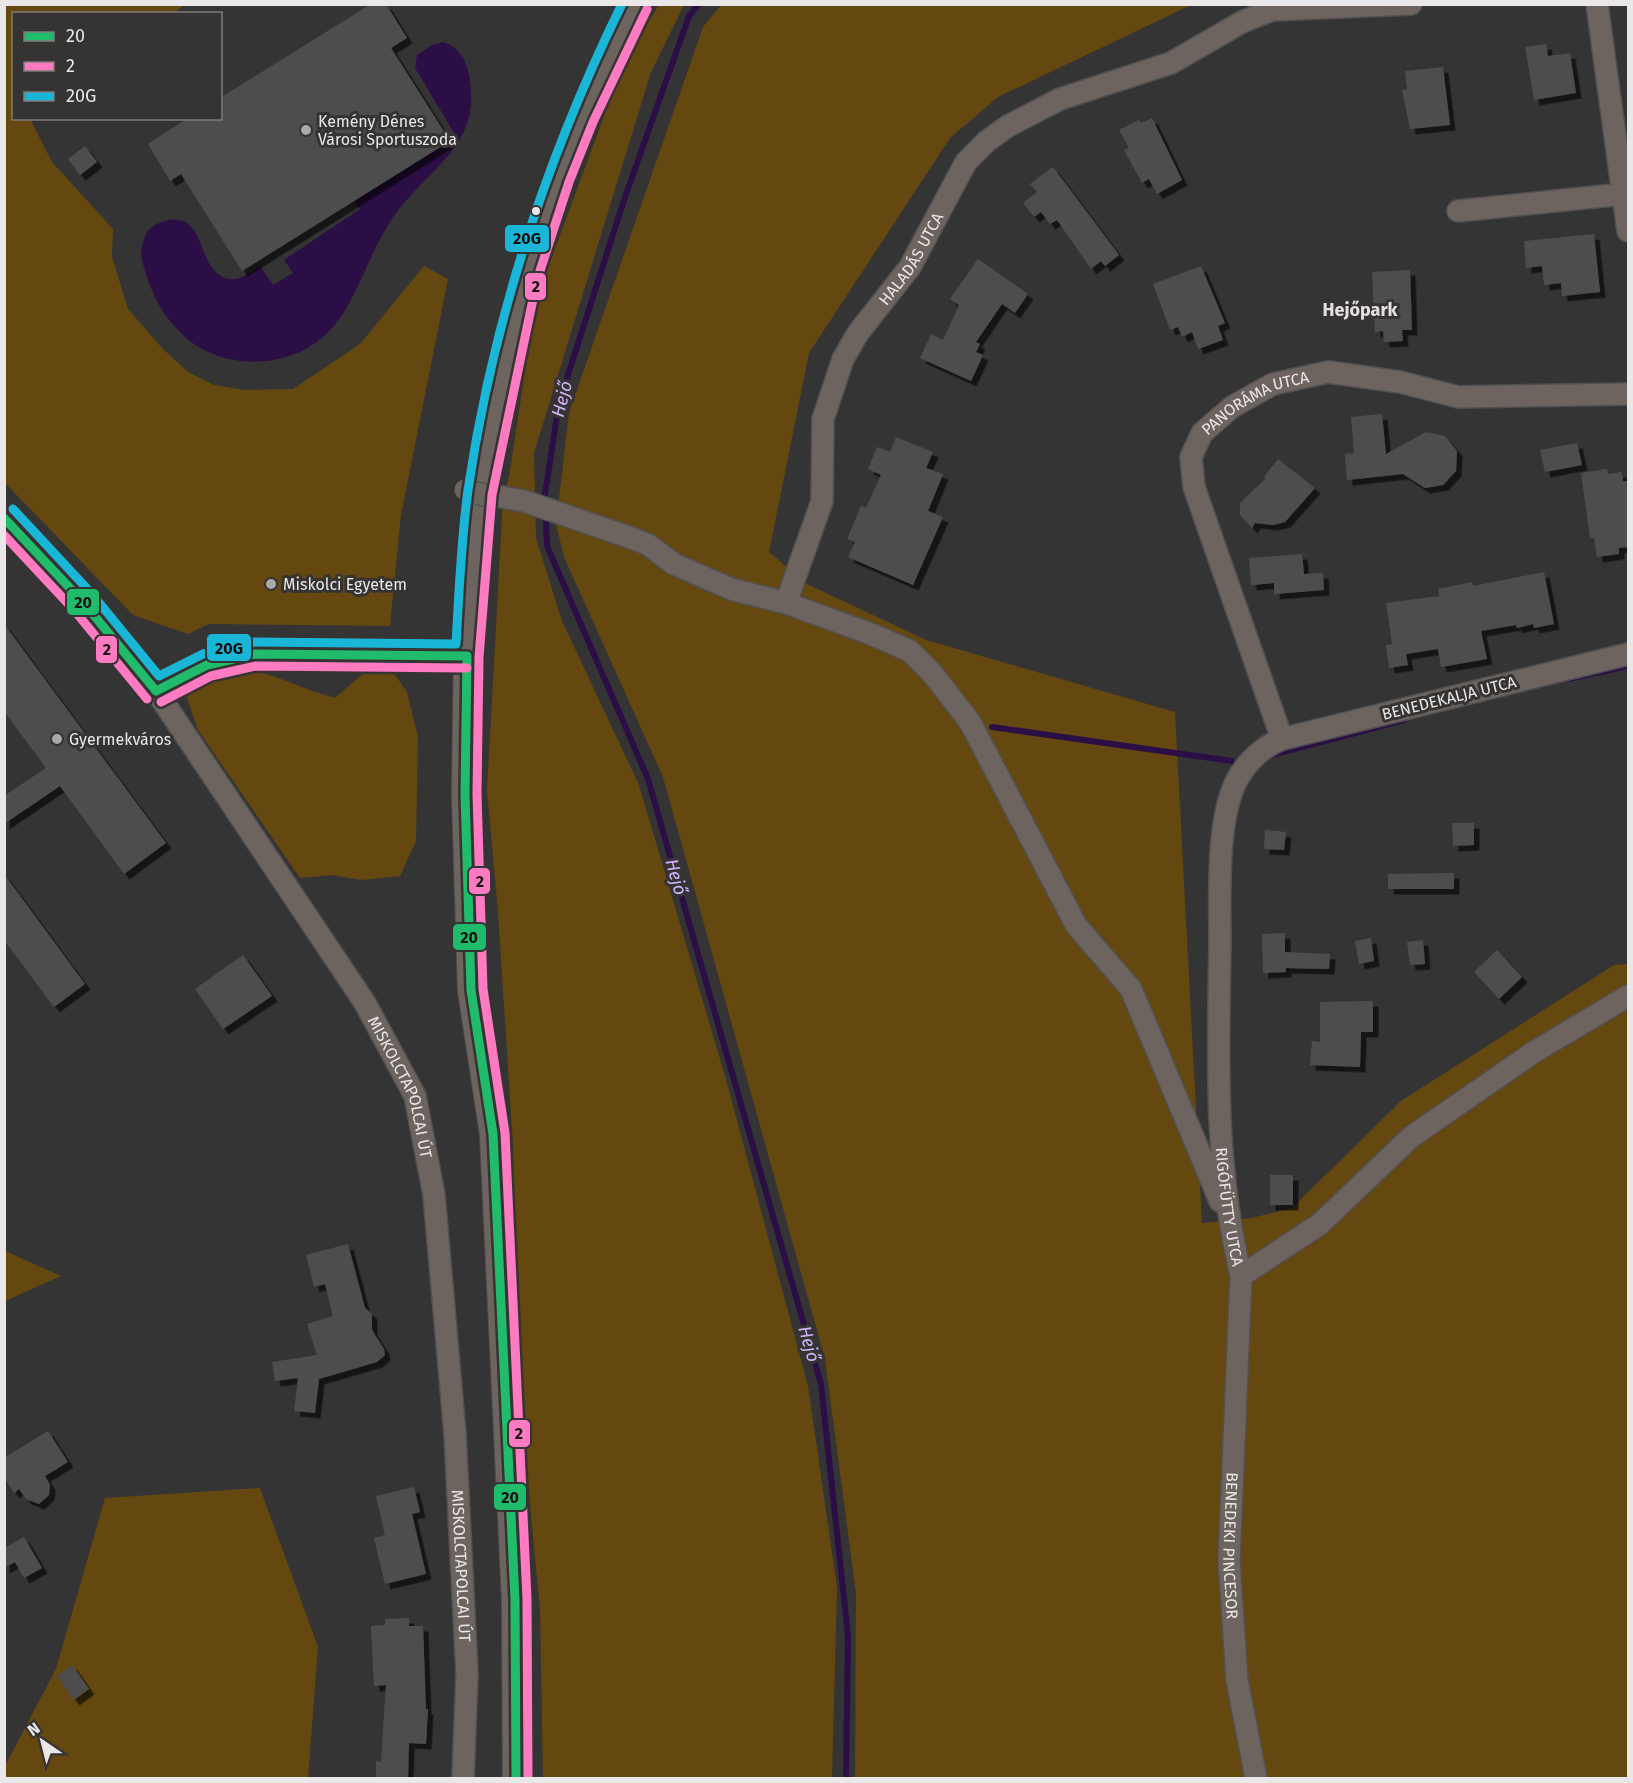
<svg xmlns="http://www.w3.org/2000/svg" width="1633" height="1783" font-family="'Fira Sans',sans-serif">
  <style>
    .green { fill: #654810 }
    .water { fill: #2b0e45 }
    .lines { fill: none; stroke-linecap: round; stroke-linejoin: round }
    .stream { stroke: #2b0e45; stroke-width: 6 }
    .building { fill: #4e4e4e; filter: url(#shadow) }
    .minor-casing { stroke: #525151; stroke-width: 24 }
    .tertiary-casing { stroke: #525151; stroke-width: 28 }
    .minor { stroke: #6d6460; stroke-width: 21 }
    .tertiary { stroke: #6d6460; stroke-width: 26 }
    .minor-bridge-casing { stroke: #525151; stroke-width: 24; stroke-linecap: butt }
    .minor-bridge { stroke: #6d6460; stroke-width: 21 }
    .bus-1-casing { stroke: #363333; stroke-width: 14 }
    .bus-2-casing { stroke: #363333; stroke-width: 14 }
    .bus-3-casing { stroke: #363333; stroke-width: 14 }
    .bus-1 { stroke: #20bc6c; stroke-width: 9 }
    .bus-2 { stroke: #fe7ac1; stroke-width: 9 }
    .bus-3 { stroke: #1ab6d8; stroke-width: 9 }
    .poi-dot { fill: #aaa8a8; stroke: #363333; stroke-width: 2 }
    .bus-dot { fill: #e9e7e7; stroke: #363333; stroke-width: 2 }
    .labels { text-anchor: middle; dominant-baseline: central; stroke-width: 6; stroke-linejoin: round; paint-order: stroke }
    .poi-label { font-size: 16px; fill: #e9e7e7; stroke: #363333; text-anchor: start }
    .street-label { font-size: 16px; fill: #e9e7e7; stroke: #363333 }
    .neighbourhood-label { font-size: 18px; font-weight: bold; fill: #e4e0e1; stroke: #363333 }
    .water-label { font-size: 18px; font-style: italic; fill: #d1b2fd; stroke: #363333 }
    .line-badge { stroke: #363333; stroke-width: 2 }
    .pale-badge-label { font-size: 16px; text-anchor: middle; font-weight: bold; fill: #111 }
  </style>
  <defs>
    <filter id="shadow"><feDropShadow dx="5.5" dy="5.5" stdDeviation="0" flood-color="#0009"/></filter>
  </defs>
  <rect width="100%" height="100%" fill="#353434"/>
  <path class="green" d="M 4,5 L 184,5 L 174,13 L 14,14 L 14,118 L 30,119 L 52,162 L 113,229 L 112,257 L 128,309 L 162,348 L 188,372 L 214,385 L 244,390 L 293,389 L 360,344 L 424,266 L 448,279 L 401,515 L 390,626 L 209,624 L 188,634 L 133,615 L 5,483 Z
    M 659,5 L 684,5 L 651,72 L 534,453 L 536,538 L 562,621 L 639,785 L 725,1076 L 808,1386 L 837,1587 L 832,1778 L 543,1778 L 540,1609 L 514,1336 L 513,1145 L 498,912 L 487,790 L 503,498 L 509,477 L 536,300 L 625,60 Z
    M 721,5 L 1191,5 L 998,97 L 950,138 L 809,353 L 769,552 L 807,584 L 926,640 L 1175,712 L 1202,1223 L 1252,1218 L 1292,1208 L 1401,1101 L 1614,965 L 1628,964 L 1628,1778 L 855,1778 L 856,1593 L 825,1359 L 663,777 L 564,557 L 556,524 L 569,413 L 703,27 Z
    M 386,662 L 407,692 L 418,737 L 416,841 L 400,876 L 362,880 L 332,875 L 300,878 L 198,730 L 185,692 L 193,679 C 204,676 218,668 230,668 C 267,668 299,689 335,698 L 372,666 Z
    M 5,1251 L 61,1276 L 5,1301 Z
    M 260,1488 L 318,1647 L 308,1778 L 5,1778 L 5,1766 L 56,1669 L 105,1498 Z"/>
  <path class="water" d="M 443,42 C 459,47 466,59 469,75 C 483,148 427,167 392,219 C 369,252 359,296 333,327 C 294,373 215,373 176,328 C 159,310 149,287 143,264 C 140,253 141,248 145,237 C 147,229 156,223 165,221 C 205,210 197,265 223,277 C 237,284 249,273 260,266 L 273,285 L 293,273 L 284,260 L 360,209 L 354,199 L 454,133 L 415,68 L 417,55 L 432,45 Z"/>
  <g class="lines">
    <path class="stream" d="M 699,4 L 689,16 L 624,200 L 559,403 L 545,494 L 547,546 L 648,779 L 821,1384 L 848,1636 L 846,1778
      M 1568,679 L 1628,666
      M 992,727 L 1232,761
      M 1269,756 L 1404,720"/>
  </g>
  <path class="building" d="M 371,4 L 386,4 L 407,38 L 391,48 L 450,141 L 242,271 L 181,174 L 170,181 L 148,144 L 188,118 L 220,118 L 220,98 Z
    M 1546,44 L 1548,56 L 1570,53 L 1576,93 L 1534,100 L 1525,47 Z
    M 1443,67 L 1450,125 L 1410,129 L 1402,90 L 1407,89 L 1405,71 Z
    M 1152,118 L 1182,180 L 1157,194 L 1149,179 L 1142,183 L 1124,150 L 1129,148 L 1119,130 L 1139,120 L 1141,123 Z
    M 85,146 L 97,162 L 80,175 L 68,159 Z
    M 1053,167 L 1119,255 L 1105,266 L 1101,261 L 1091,269 L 1057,220 L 1050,224 L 1041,212 L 1034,217 L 1023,203 L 1037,192 L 1030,184 Z
    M 1594,234 L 1600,292 L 1562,296 L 1561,283 L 1544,285 L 1542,266 L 1526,268 L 1524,241 Z
    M 978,259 L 1028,294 L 1015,313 L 1002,304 L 976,342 L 980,344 L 976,352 L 983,355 L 971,381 L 920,358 L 931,334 L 943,340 L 959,305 L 950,299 Z
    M 1201,266 L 1225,323 L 1218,326 L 1223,340 L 1198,349 L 1192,332 L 1182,337 L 1178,327 L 1170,330 L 1153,284 Z
    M 1410,270 L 1412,330 L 1402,330 L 1403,341 L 1384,342 L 1383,331 L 1375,332 L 1372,272 Z
    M 1382,414 L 1386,454 L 1426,432 L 1445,436 L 1457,451 L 1456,471 L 1443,485 L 1425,488 L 1403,474 L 1347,480 L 1345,454 L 1354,453 L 1351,417 Z
    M 896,437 L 933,452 L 926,468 L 943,474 L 928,511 L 943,517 L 913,585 L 848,557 L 855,542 L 847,539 L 861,506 L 866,508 L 881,475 L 868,469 L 877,447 L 890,452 Z
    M 1577,443 L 1582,465 L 1545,472 L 1540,450 Z
    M 1278,459 L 1315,488 L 1285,522 L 1273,525 L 1255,523 L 1252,528 L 1240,515 L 1240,503 L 1266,478 L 1264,477 Z
    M 1607,469 L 1608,474 L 1622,472 L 1623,481 L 1629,481 L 1629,547 L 1619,548 L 1619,554 L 1597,557 L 1594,538 L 1590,538 L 1581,473 Z
    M 1302,554 L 1304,574 L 1323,573 L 1324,590 L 1274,594 L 1274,583 L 1251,585 L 1249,558 Z
    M 1544,572 L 1554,624 L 1534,628 L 1533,624 L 1517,628 L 1516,625 L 1481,631 L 1487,659 L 1441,667 L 1438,649 L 1406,654 L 1408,665 L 1389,668 L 1386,645 L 1392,644 L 1386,603 L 1439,596 L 1438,589 L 1472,582 L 1473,586 Z
    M 4,624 L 166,843 L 124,874 L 60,786 L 4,824 L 4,796 L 46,768 L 4,711 Z
    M 1452,823 L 1474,823 L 1474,845 L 1453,846 Z
    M 1265,830 L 1286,832 L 1284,850 L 1264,849 Z
    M 1454,873 L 1454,889 L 1388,889 L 1388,874 Z
    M 4,874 L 85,984 L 54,1007 L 4,940 Z
    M 1285,933 L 1285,952 L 1330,954 L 1329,969 L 1286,968 L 1286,972 L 1263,973 L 1262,934 Z
    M 1371,938 L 1374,961 L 1359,964 L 1355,941 Z
    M 1423,940 L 1425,964 L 1410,965 L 1407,942 Z
    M 1497,950 L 1522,977 L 1499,999 L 1474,972 Z
    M 243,955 L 272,996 L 223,1029 L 195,989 Z
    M 1373,1001 L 1373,1032 L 1361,1032 L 1360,1067 L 1310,1065 L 1312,1041 L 1320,1042 L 1320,1002 Z
    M 1270,1175 L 1293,1175 L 1293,1205 L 1270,1205 Z
    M 348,1244 L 365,1308 L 372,1314 L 372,1330 L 384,1349 L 385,1355 L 377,1362 L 319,1379 L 315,1413 L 294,1411 L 298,1378 L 275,1381 L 272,1362 L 317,1355 L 307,1324 L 333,1316 L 325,1284 L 314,1287 L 306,1255 Z
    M 48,1431 L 68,1462 L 45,1476 L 50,1485 L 49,1495 L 39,1504 L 26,1499 L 19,1489 L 14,1493 L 4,1477 L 4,1458 Z
    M 414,1487 L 420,1512 L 412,1514 L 426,1574 L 385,1584 L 374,1538 L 385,1535 L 376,1496 Z
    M 24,1537 L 42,1568 L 24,1578 L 15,1562 L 4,1568 L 4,1548 Z
    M 409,1618 L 409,1626 L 423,1626 L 426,1709 L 428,1709 L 426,1744 L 409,1743 L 408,1779 L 376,1779 L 376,1761 L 381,1762 L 386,1685 L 374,1686 L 371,1626 L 385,1625 L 385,1619 Z
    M 72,1665 L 89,1689 L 74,1700 L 57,1676 Z"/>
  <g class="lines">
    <g class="minor-casing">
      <g id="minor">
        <path d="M 1597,4 L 1628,231"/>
        <path d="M 1458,211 L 1623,194"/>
        <path d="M 480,493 L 524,501 L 620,534 L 647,544 L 674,564 L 731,589 L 786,603 L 871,634 L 910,651 L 932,673 L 970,722 L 1076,925 L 1131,989 L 1220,1201"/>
        <path id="s1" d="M 4,517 L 83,602 L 156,691 L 365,1003 L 415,1096 L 434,1195 L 455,1434 L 467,1674 L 463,1778"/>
        <path id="s2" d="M 786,603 L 822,501 L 823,419 L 843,359 L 858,333 L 910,267 L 966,162 L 987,141 L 1008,126 L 1060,99 L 1171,63 L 1242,22 L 1272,10 L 1411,4"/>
        <path id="s3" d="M 1628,654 L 1282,739 C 1259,748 1239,769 1231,794 C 1217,835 1220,900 1220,944 C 1218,1059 1214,1163 1241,1276 L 1320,1224 L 1411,1137 L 1534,1052 L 1628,996"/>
        <path d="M 156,691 L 207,665 L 255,654 L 467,656"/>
        <path id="s4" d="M 1282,739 L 1194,487 L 1191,457 L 1202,433 L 1232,407 L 1273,384 L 1328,372 L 1400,382 L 1458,397 L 1628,394"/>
        <path id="s5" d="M 1241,1276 L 1229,1561 L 1237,1680 L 1256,1778"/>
      </g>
    </g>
    <g class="tertiary-casing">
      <path id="tertiary" d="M 516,1778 L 515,1600 L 493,1134 L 471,990 L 465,794 L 467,656 L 480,493 L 525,277 L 558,178 L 582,117 L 636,4"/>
    </g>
    <use href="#minor" class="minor"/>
    <use href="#tertiary" class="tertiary"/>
    <g class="minor-bridge-casing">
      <path id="minor-bridge" d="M 465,490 L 488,496"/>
    </g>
    <use href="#minor-bridge" class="minor-bridge"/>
    <g class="bus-1-casing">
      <path id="bus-1" d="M 4,518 L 83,602 L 156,691
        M 467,656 L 465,794 L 471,990 L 493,1134 L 515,1600 L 516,1778
        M 156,691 L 207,665 L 255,654 L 467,656"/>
    </g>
    <g class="bus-2-casing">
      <path id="bus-2" d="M 4,535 L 74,610 L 147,699
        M 161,702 L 211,676 L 256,666 L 467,668
        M 528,1778 L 527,1599 L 505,1133 L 483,989 L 477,794 L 479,657 L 492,495 L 537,280 L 569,182 L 593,122 L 647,9"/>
    </g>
    <g class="bus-3-casing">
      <path id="bus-3" d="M 13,509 L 92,594 L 159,676 L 203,654 L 254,642 L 456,644 C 459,593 461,541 468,490 C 493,320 546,159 622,4"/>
    </g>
    <use href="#bus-1" class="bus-1"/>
    <use href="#bus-2" class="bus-2"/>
    <use href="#bus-3" class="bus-3"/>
  </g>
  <g class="poi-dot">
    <circle cx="306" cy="130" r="6"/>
    <circle cx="271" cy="584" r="6"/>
    <circle cx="57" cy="739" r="6"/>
  </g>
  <circle class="bus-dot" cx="536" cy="211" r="5"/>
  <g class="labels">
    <g class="poi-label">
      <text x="318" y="121">Kemény Dénes<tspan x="318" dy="18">Városi Sportuszoda</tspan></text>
      <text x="283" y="584">Miskolci Egyetem</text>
      <text x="69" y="739">Gyermekváros</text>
    </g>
    <g class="street-label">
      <text stroke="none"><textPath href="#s2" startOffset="375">HALADÁS UTCA</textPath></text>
      <text stroke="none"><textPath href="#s4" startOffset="386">PANORÁMA UTCA</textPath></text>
      <text transform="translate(1449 698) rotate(-14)">BENEDEKALJA UTCA</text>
      <text stroke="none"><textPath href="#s1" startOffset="699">MISKOLCTAPOLCAI ÚT</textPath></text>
      <text stroke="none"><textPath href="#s3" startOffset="848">RIGÓFÜTTY UTCA</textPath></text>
      <text stroke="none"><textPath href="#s5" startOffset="270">BENEDEKI PINCESOR</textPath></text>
      <text stroke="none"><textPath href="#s1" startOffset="1185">MISKOLCTAPOLCAI ÚT</textPath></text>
    </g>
    <g class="neighbourhood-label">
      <text x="1360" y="310">Hejőpark</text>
    </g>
    <g class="water-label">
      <text transform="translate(562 399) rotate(-76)">Hejő</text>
      <text transform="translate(676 877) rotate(74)">Hejő</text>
      <text transform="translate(809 1344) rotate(74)">Hejő</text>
    </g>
  </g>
  <g class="line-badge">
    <rect x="504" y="224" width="46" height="29" rx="6" fill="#1ab6d8"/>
    <rect x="524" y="272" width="23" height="29" rx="6" fill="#fe7ac1"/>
    <rect x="66" y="588" width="34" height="28" rx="6" fill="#20bc6c"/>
    <rect x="206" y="633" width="46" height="29" rx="6" fill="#1ab6d8"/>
    <rect x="95" y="635" width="23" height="29" rx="6" fill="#fe7ac1"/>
    <rect x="468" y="867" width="23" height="28" rx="6" fill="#fe7ac1"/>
    <rect x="452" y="923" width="35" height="28" rx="6" fill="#20bc6c"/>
    <rect x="508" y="1419" width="23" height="29" rx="6" fill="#fe7ac1"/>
    <rect x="493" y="1483" width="34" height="28" rx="6" fill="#20bc6c"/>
  </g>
  <g class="pale-badge-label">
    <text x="527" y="244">20G</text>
    <text x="536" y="292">2</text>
    <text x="83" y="608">20</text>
    <text x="229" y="654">20G</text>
    <text x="107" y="655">2</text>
    <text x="480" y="887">2</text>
    <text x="469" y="943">20</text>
    <text x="519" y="1439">2</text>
    <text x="510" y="1503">20</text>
  </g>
  <rect width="1633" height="1783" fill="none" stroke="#e9e7e7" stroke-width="12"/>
  <rect x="12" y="12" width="210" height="108" fill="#363333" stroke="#7e7b7b" stroke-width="1.5"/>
  <rect x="24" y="32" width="30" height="9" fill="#20bc6c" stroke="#7e7b7b" stroke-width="1.5"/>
  <text x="66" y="42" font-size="18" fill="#e9e7e7">20</text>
  <rect x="24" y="62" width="30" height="9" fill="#fe7ac1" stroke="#7e7b7b" stroke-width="1.5"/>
  <text x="66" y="72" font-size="18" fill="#e9e7e7">2</text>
  <rect x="24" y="92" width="30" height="9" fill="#1ab6d8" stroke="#7e7b7b" stroke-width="1.5"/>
  <text x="66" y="102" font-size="18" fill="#e9e7e7">20G</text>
  <g transform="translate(42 1741) rotate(325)" stroke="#363333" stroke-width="4.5" paint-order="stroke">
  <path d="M0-4.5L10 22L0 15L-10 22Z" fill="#e9e7e7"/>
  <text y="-9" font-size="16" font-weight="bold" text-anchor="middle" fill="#e9e7e7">N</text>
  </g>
</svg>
